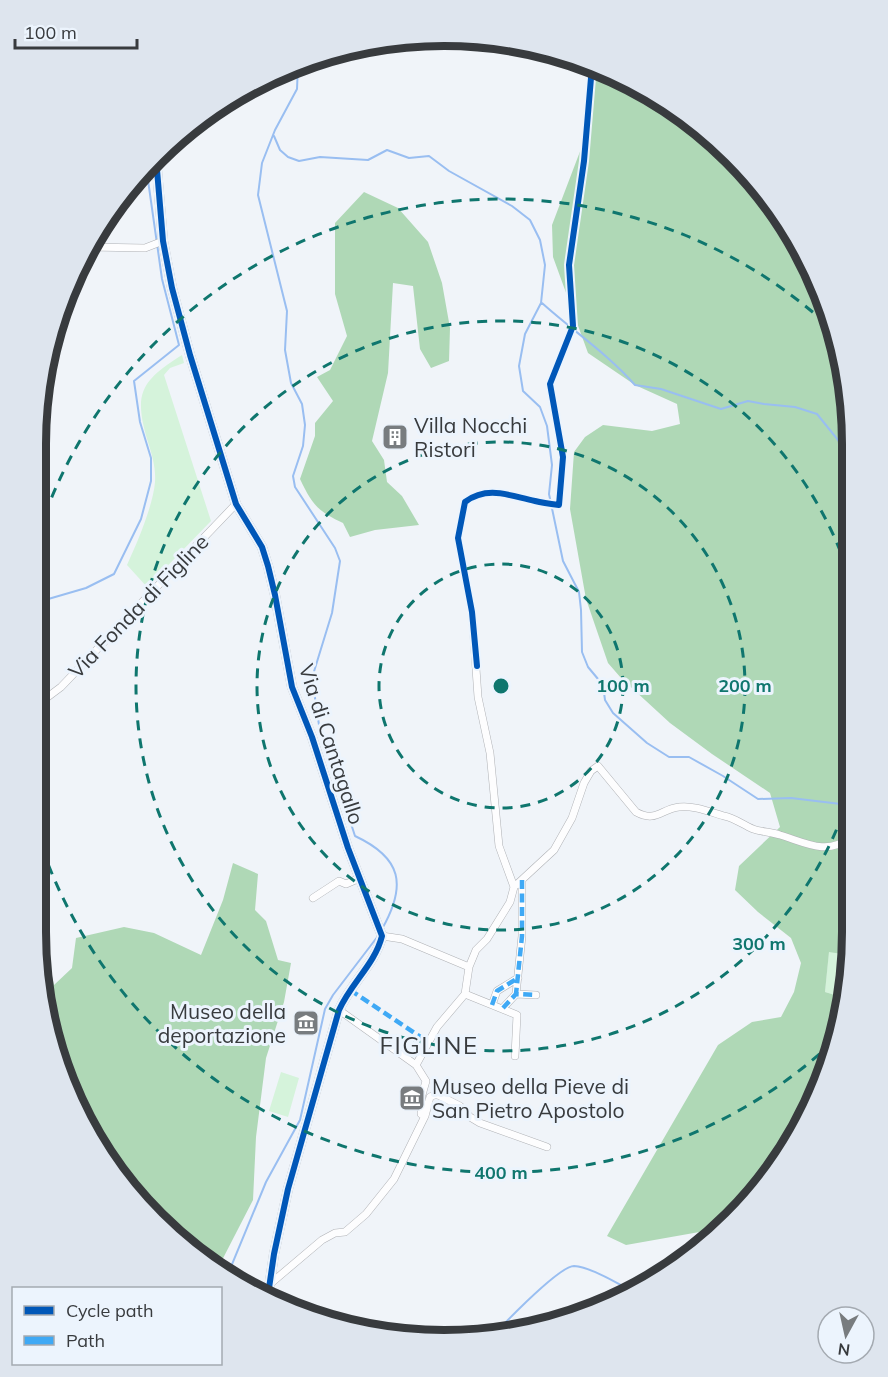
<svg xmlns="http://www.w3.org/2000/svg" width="888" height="1377" font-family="Mulish,sans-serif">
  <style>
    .green { fill: #d5f3db }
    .forest { fill: #afd8b6 }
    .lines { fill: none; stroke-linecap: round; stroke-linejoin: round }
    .stream { stroke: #99bef1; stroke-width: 2 }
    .minor-casing { stroke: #afb1b5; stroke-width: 8 }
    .tertiary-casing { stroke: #afb1b5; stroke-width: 10 }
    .minor { stroke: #fdfdfe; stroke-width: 7 }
    .tertiary { stroke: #fdfdfe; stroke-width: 9 }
    .quiet { stroke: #3fa9f5; stroke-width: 4.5; stroke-dasharray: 9 4.5; stroke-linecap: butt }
    .cycleway-casing { stroke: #ecf4fd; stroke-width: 10 }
    .cycleway { stroke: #0057b8; stroke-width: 6 }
    .ring { fill: none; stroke: #0f766e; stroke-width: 3; stroke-dasharray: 10 8 }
    .labels { text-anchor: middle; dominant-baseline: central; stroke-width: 6; stroke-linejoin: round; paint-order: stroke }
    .poi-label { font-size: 21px; fill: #383b3e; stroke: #ecf4fd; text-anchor: start }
    .street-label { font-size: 21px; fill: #383b3e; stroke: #ecf4fd }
    .quarter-label { font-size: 24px; letter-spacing: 1.5px; fill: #383b3e; stroke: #ecf4fd }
    .rim { fill: none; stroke: #383b3e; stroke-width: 8 }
    .centre { fill: #0f766e; stroke: #ecf4fd; stroke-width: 3 }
    .ring-label { font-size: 18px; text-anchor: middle; font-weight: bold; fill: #0f766e; stroke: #ecf4fd; stroke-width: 6; stroke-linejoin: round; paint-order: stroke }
  </style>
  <rect width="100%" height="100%" fill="#f0f4f9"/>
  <path class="green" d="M 182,355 L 184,363 L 170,368 L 164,375 L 211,521 L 147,587 L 127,565 C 137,543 153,506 155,482 C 156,468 152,455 148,442 C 133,393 141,381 182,355 Z
    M 829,951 L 849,955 L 849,986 L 845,998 L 825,992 Z
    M 281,1072 L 299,1078 L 288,1117 L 269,1111 Z"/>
  <path class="forest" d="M 596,67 L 648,91 L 713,137 L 767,195 L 810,263 L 838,339 L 851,418 L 849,955 L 829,952 L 825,992 L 845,998 L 821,1089 L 751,1202 L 722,1228 L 626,1245 L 607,1236 L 718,1045 L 752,1022 L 781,1017 L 794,992 L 801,963 L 791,938 L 758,912 L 735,890 L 739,866 L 780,827 L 770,793 L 712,754 L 670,723 L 621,678 L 608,663 L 586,599 L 570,509 L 574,452 L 585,437 L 603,425 L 652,431 L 680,424 L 677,404 L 635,385 L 588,353 L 553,257 L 552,225 L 584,141 Z
    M 364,192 L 398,208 L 428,242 L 442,283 L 450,328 L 449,361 L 431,368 L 420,349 L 413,286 L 393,283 L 388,373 L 372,441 L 384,460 L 387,482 L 402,496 L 419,525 L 375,530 L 350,537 L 343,523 C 317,511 312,504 300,479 L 315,436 L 315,423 L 333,401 L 317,377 L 330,370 L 347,336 L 335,294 L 335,223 Z
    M 233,863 L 258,874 L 255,910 L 266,921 L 278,960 L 291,963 L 284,1002 L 266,1058 L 256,1137 L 253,1200 L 218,1268 L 195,1256 L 105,1160 L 58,1064 L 36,933 L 36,922 L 39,923 L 54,985 L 72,968 L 76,938 L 124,927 L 154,933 L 201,955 L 223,900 Z"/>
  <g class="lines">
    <path class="stream" d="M 298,65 L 297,89 L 275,130 L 262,163 L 258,195 L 287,311 L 285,350 L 291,383 L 302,404 L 305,425 L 303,446 L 293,476 L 295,487 L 335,548 L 340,561 L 332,613 L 312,678 L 319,725 L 355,836 C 402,858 407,885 382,929
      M 274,136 L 280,150 L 288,157 L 299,161 L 320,157 L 368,160 L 387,150 L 409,158 L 429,156 L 449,171 L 512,206 L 530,220 L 540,240 L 545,265 L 541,303 L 525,334 L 519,366 L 523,391 L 540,407 L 547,426 L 552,465 L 549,494 L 563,561 L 579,592 L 581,610 L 582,652 L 588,667 L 603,685 L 605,700 L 613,713 L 647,743 L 669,757 L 689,757 L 723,776 L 758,799 L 791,798 L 849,805
      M 542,303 C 573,331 608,354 635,385 L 661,389 L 721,409 L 748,401 L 764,404 L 795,407 L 817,414 L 842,445 L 851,450
      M 38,602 L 86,588 L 114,574 L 141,519 L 151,481 L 151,458 L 140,422 L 134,381 L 179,345 L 162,279 L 146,166
      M 228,1274 L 266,1182 L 300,1120 L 325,1009 L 333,995 L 378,936
      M 496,1332 C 508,1320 559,1266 574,1266 C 591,1267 616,1283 631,1290"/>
    <g class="minor-casing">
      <path id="minor" d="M 89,247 L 145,248 L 163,241
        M 465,502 L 458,538 L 472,612 L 478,697 L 490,753 L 499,846 L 514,887 L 510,902 L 487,939 L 476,950 L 469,967
        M 37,705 L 61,687 L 236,504
        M 522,880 L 522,936 L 516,994 L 536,995
        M 514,887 L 554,850 L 572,818 L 584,783 L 591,771 L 598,766 L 636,812 C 656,823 661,809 679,807 C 693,805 710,812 724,816 C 735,818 743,825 753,829 C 762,832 771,832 780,835 C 804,842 827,856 849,838
        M 313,898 L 339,881 L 346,884 L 360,878
        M 382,936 L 402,939 L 469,967 L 465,994
        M 465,994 L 517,1015 L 515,1056
        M 492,1005 L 497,991 L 518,978
        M 503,1008 L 516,994
        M 339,1010 L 416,1065 L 426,1081 L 422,1095 L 421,1114 L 425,1116
        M 416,1065 L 437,1027 L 465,994
        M 270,1284 L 322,1240 L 335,1233 L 345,1232 L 366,1214 L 394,1179 L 425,1116 L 430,1097 L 436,1094 L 460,1106 L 470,1117 L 480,1123 L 547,1147"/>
    </g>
    <g class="tertiary-casing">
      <path id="tertiary" d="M 156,158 L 163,241 L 172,288 L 190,355 L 236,504 L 262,547 L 268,566 L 275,595 L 292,687 L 312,737 L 348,848 L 382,936 C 375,964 351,983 339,1010 L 288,1189 L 274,1254 L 268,1295"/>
    </g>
    <use href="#minor" class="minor"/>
    <use href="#tertiary" class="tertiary"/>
    <path class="quiet" d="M 522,880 L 522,936 L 516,994 L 536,995
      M 350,990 L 428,1042
      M 492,1005 L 497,991 L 518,978
      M 503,1008 L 516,994
      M 122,1178 L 125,1171"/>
    <g class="cycleway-casing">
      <path id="cycleway" d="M 156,158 L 163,241 L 172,288 L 190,355 L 236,504 L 262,547 L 268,566 L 275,595 L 292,687 L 312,737 L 348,848 L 382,936 C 375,964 351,983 339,1010 L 288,1189 L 274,1254 L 268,1295
        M 477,666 L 472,612 L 458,538 L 465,502 C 488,485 510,496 535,501 C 543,503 551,504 559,505 L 563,457 L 550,384 L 573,326 L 569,265 L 584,161 L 591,78 L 590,65"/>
    </g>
    <use href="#cycleway" class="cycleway"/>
  </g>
  <g class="ring">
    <circle cx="501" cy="686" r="122"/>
    <circle cx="501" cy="686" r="244"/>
    <path d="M849 796A365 365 0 1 1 850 579"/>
    <path d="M833 1042A487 487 0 0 1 38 836M39 531A487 487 0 0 1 833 330"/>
  </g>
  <defs>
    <g id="building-square" transform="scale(1.35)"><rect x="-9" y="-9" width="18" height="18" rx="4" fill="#787c7f" stroke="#ecf4fd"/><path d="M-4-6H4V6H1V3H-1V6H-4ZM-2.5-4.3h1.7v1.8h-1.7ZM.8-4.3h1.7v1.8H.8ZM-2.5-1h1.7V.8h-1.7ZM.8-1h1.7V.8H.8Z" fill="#fff"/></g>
    <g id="museum-square" transform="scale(1.35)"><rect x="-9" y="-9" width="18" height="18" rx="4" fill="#787c7f" stroke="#ecf4fd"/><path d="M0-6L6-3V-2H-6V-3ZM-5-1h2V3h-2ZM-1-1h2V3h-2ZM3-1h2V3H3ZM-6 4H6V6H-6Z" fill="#fff"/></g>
  </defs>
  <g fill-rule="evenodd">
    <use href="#building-square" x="395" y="437"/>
    <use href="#museum-square" x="306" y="1023"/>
    <use href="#museum-square" x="412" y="1098"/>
  </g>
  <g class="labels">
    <g class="poi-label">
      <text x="414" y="425">Villa Nocchi<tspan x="414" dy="24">Ristori</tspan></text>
      <text x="286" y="1011" text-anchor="end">Museo della<tspan x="286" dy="24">deportazione</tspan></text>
      <text x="432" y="1086">Museo della Pieve di<tspan x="432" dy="24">San Pietro Apostolo</tspan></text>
    </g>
    <g class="street-label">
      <text transform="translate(138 606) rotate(-46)">Via Fonda di Figline</text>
      <text transform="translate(332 744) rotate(72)">Via di Cantagallo</text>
    </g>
    <g class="quarter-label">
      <text x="429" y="1045">FIGLINE</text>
    </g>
  </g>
  <path d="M0 0H888V1377H0ZM444 46H444A398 398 0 0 1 842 444V932A398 398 0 0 1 444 1330H444A398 398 0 0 1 46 932V444A398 398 0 0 1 444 46Z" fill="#dee5ee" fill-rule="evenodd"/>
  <path class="rim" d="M444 46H444A398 398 0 0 1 842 444V932A398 398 0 0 1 444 1330H444A398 398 0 0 1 46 932V444A398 398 0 0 1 444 46Z"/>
  <circle cx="501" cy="686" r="9" class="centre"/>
  <g class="ring-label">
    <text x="623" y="692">100 m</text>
    <text x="745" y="692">200 m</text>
    <text x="759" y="950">300 m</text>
    <text x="501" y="1179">400 m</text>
  </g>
  <rect x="12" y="1287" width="210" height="78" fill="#ecf4fd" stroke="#a4aab1" stroke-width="1.5"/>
  <rect x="24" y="1306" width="30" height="9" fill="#0057b8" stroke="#a4aab1" stroke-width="1.5"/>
  <text x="66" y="1317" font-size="18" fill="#383b3e">Cycle path</text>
  <rect x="24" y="1336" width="30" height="9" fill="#3fa9f5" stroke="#a4aab1" stroke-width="1.5"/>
  <text x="66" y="1347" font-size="18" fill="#383b3e">Path</text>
  <g transform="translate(846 1335) rotate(188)"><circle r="28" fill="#ecf4fd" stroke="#a4aab1" stroke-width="1.5"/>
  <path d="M0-4.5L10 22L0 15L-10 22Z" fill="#787c7f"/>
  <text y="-9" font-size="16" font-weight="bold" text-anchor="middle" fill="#383b3e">N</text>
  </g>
  <path d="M15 39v9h122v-9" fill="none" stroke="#383b3e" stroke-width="3"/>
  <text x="24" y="39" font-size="18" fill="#383b3e" stroke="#ecf4fd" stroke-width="4.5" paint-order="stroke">100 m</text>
</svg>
